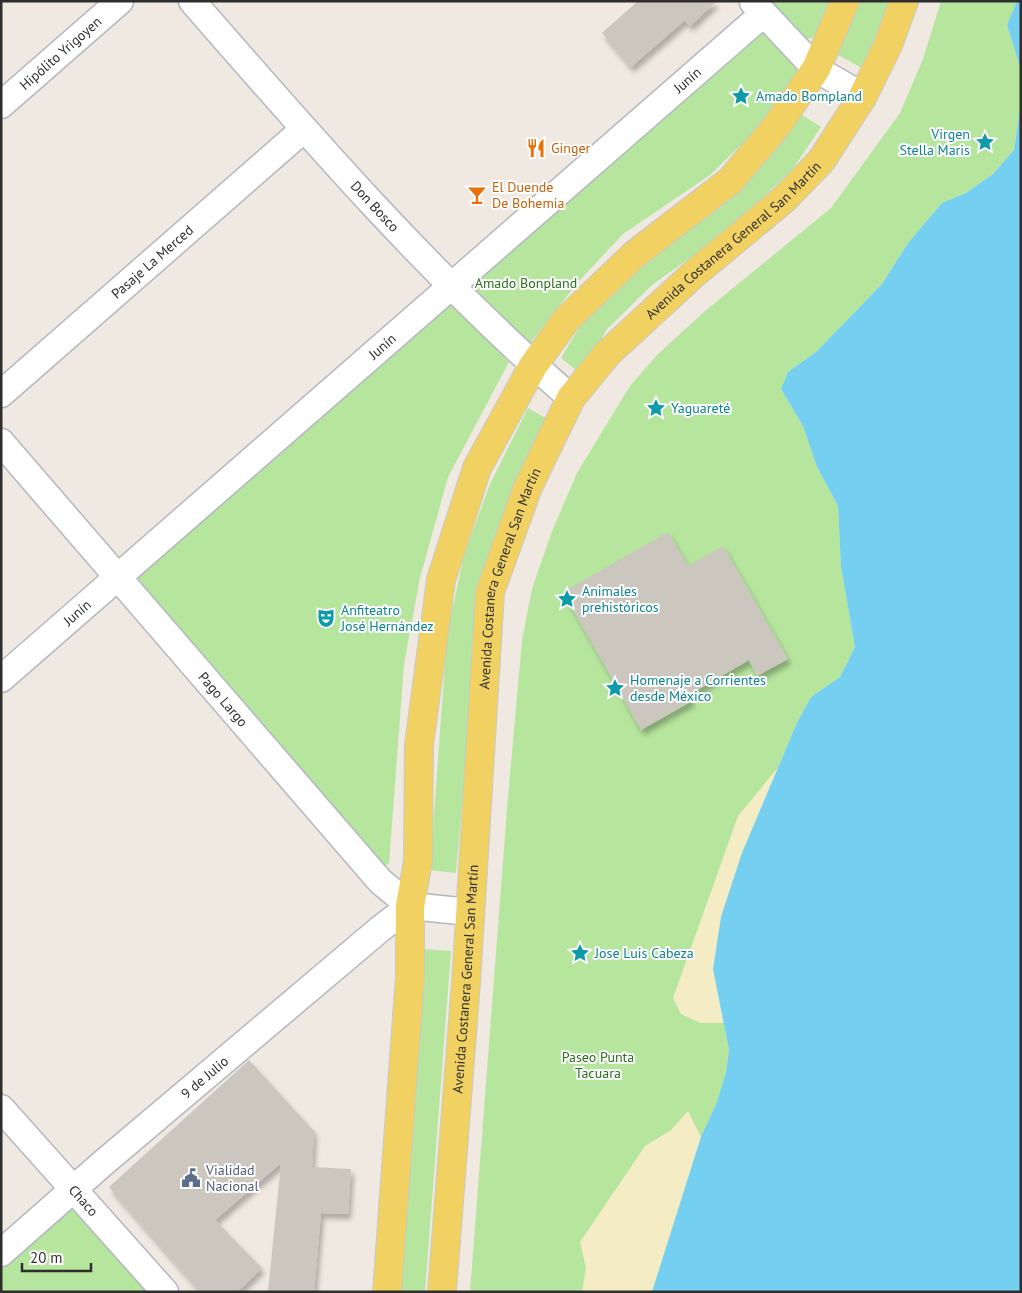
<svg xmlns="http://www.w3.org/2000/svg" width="1022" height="1293" font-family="'PT Sans',sans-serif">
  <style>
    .green { fill: #b6e59e }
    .sand { fill: #f3ecc5 }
    .water { fill: #75cff0 }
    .building { fill: #cbc7bf; filter: url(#shadow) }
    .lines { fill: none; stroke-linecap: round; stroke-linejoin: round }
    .street-casing { stroke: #b4b7c1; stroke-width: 29 }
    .primary-casing { stroke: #c9c9c9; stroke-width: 30 }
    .street { stroke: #fff; stroke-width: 26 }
    .primary { stroke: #f2d163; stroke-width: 28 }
    .labels { text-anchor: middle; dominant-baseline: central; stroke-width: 4; stroke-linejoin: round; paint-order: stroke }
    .street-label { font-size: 14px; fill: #2e2e2e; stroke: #fff }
    .culture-label { font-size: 14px; fill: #0d838f; stroke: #fff; text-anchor: start }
    .food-label { font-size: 14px; fill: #c56008; stroke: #fff; text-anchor: start }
    .park-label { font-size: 14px; fill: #2c6e1b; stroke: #fff }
    .service-label { font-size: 14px; fill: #4e5e75; stroke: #fff; text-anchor: start }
  </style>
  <defs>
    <filter id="shadow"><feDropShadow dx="3" dy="5.5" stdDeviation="2.5" flood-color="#0004"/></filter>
  </defs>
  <rect width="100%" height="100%" fill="#efe9e1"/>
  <path class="green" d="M 769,1 L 830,1 L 814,37 L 802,41 Z
    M 857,1 L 890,1 L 862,68 L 836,54 Z
    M 941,1 L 1017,1 L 1007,25 L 1021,70 L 1021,103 L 1014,150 L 993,174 L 966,193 L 942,203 L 908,243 L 882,284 L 816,352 L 788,372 L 781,389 L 803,426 L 817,467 L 838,506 L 841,567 L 855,647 L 840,677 L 811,697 L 796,725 L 742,853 L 721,917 L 719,999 L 729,1050 L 726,1072 L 717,1102 L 701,1137 L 652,1292 L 470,1292 L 507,809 L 522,640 L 532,589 L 552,531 L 577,473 L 630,386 L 657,355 L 705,311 L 831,208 L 900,113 L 923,59 Z
    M 765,25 L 806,71 L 776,111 L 710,175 L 623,234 L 579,281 L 529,344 L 467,281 Z
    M 799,113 L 821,127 L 792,170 L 720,237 L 653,284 L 607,329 L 581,374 L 561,358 L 583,321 Z
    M 448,296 L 509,362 L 448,477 L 420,578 L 404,664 L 389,864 L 377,868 L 128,577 Z
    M 528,408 L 549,420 L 479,612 L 456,873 L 430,870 L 447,635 L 464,555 L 490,484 Z
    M 424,949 L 451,951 L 425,1292 L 397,1292 Z
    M 77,1205 L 153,1292 L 1,1292 L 1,1270 Z"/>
  <path class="sand" d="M 780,765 L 742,853 L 721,917 L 719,999 L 725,1023 L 700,1023 L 681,1014 L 673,998 L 738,816 Z
    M 688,1111 L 701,1137 L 652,1292 L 582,1292 L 586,1268 L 580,1242 L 645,1146 L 671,1130 Z"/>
  <path class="water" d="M 1017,1 L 1021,1 L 1021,70 L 1007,25 Z
    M 1021,103 L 1021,1292 L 652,1292 L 701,1137 L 717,1102 L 726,1072 L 729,1050 L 713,969 L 721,917 L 742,853 L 796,725 L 811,697 L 840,677 L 855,647 L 841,567 L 838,506 L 817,467 L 803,426 L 781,389 L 788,372 L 816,352 L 882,284 L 908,243 L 942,203 L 966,193 L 993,174 L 1014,150 Z"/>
  <path class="building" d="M 638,1 L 717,1 L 690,26 L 685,20 L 631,67 L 602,33 Z
    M 668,532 L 688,566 L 723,546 L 788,659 L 757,676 L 749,660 L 689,695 L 692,701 L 641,730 L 563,592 Z
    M 249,1060 L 314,1131 L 312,1167 L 351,1169 L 348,1214 L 321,1213 L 314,1292 L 268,1292 L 281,1163 L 215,1220 L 262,1268 L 237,1292 L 201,1292 L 109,1187 Z"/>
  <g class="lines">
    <g class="street-casing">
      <g id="street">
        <path id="s1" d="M 192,1 C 312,139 433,278 571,398"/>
        <path d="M 753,2 L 816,69 L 863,96"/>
        <path id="s2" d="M 1,105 L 120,1"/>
        <path id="s3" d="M 1,394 L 304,129"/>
        <path id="s4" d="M 1,442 L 380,881 L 410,906 L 470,912"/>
        <path id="s5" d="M 1,679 L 763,14"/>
        <path id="s6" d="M 1,1108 L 165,1292"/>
        <path id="s7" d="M 1,1253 L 102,1164 L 380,929 L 410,906"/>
      </g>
    </g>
    <g class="primary-casing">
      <g id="primary">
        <path d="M 387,1292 L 410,976 L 410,906 L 418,861 L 419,745 L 441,580 L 477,468 L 533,366 L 566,320 L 635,254 L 730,181 L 775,128 L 816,69 L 845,1"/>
        <path id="s8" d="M 442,1292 L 466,982 L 490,592 L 528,487 L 571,398 L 608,353 L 695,273 L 783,200 L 821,161 L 863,96 L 888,45 L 904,1"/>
      </g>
    </g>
    <use href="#street" class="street"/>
    <use href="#primary" class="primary"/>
  </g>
  <defs>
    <g id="sight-bare" transform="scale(1.5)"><path d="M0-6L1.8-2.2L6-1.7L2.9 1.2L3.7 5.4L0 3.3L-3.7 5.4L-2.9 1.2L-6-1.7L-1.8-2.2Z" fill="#0f9aa8" stroke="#fff" stroke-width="2.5" paint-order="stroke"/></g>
    <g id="restaurant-bare" transform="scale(1.5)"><path d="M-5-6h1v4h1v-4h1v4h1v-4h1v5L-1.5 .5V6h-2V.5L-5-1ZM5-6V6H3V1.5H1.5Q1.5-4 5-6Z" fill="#e8710a" stroke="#fff" stroke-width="2.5" paint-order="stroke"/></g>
    <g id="bar-bare" transform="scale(1.5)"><path d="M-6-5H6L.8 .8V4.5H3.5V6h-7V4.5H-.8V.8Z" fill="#e8710a" stroke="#fff" stroke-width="2.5" paint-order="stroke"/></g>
    <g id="theatre-bare" transform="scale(1.5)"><path d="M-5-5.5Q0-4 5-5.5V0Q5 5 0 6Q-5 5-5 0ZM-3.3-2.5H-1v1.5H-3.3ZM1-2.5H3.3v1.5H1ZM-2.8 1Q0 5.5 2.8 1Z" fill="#0f9aa8" stroke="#fff" stroke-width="2.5" paint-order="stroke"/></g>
    <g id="civic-bare" transform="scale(1.5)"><path d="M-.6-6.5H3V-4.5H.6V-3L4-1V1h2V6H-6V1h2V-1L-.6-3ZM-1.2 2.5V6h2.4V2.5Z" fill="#5c6f8a" stroke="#fff" stroke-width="2.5" paint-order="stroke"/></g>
  </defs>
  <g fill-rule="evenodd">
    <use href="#sight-bare" x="741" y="96"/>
    <use href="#sight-bare" x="985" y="142"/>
    <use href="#restaurant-bare" x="536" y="148"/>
    <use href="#bar-bare" x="477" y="195"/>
    <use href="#sight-bare" x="656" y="408"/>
    <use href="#sight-bare" x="567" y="599"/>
    <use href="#theatre-bare" x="326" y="618"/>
    <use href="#sight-bare" x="615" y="688"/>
    <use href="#sight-bare" x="580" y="953"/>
    <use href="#civic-bare" x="191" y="1178"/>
  </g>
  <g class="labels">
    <g class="street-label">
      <text stroke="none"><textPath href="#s2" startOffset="79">Hipólito Yrigoyen</textPath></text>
      <text stroke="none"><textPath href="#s5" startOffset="911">Junín</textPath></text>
      <text stroke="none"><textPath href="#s1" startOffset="275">Don Bosco</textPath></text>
      <text stroke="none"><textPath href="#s8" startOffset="1139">Avenida Costanera General San Martín</textPath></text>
      <text stroke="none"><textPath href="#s3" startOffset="201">Pasaje La Merced</textPath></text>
      <text stroke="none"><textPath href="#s5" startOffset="506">Junín</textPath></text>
      <text stroke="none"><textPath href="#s8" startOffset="719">Avenida Costanera General San Martín</textPath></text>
      <text stroke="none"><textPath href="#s5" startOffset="101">Junín</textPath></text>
      <text stroke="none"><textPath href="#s4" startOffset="340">Pago Largo</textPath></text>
      <text stroke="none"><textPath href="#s8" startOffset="314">Avenida Costanera General San Martín</textPath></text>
      <text stroke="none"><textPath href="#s7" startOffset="269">9 de Julio</textPath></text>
      <text stroke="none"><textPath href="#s6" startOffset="124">Chaco</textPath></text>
    </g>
    <g class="culture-label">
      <text x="756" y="96">Amado Bompland</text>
      <text x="970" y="134" text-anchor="end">Virgen<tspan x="970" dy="16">Stella Maris</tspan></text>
      <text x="671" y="408">Yaguareté</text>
      <text x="582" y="591">Animales<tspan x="582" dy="16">prehistóricos</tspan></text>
      <text x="341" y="610">Anfiteatro<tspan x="341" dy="16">José Hernández</tspan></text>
      <text x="630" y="680">Homenaje a Corrientes<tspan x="630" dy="16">desde México</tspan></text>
      <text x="595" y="953">Jose Luis Cabeza</text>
    </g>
    <g class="food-label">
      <text x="551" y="148">Ginger</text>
      <text x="492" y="187">El Duende<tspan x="492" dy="16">De Bohemia</tspan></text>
    </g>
    <g class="park-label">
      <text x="526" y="283">Amado Bonpland</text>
      <text x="598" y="1057">Paseo Punta<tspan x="598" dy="16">Tacuara</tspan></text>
    </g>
    <g class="service-label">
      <text x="206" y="1170">Vialidad<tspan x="206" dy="16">Nacional</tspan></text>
    </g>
  </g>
  <rect width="1022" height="1293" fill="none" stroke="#2e2e2e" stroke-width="5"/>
  <path d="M22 1263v8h69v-8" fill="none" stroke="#2e2e2e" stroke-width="2.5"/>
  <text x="30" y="1263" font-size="15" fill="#2e2e2e" stroke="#ffffff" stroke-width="4" paint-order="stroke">20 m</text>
</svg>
